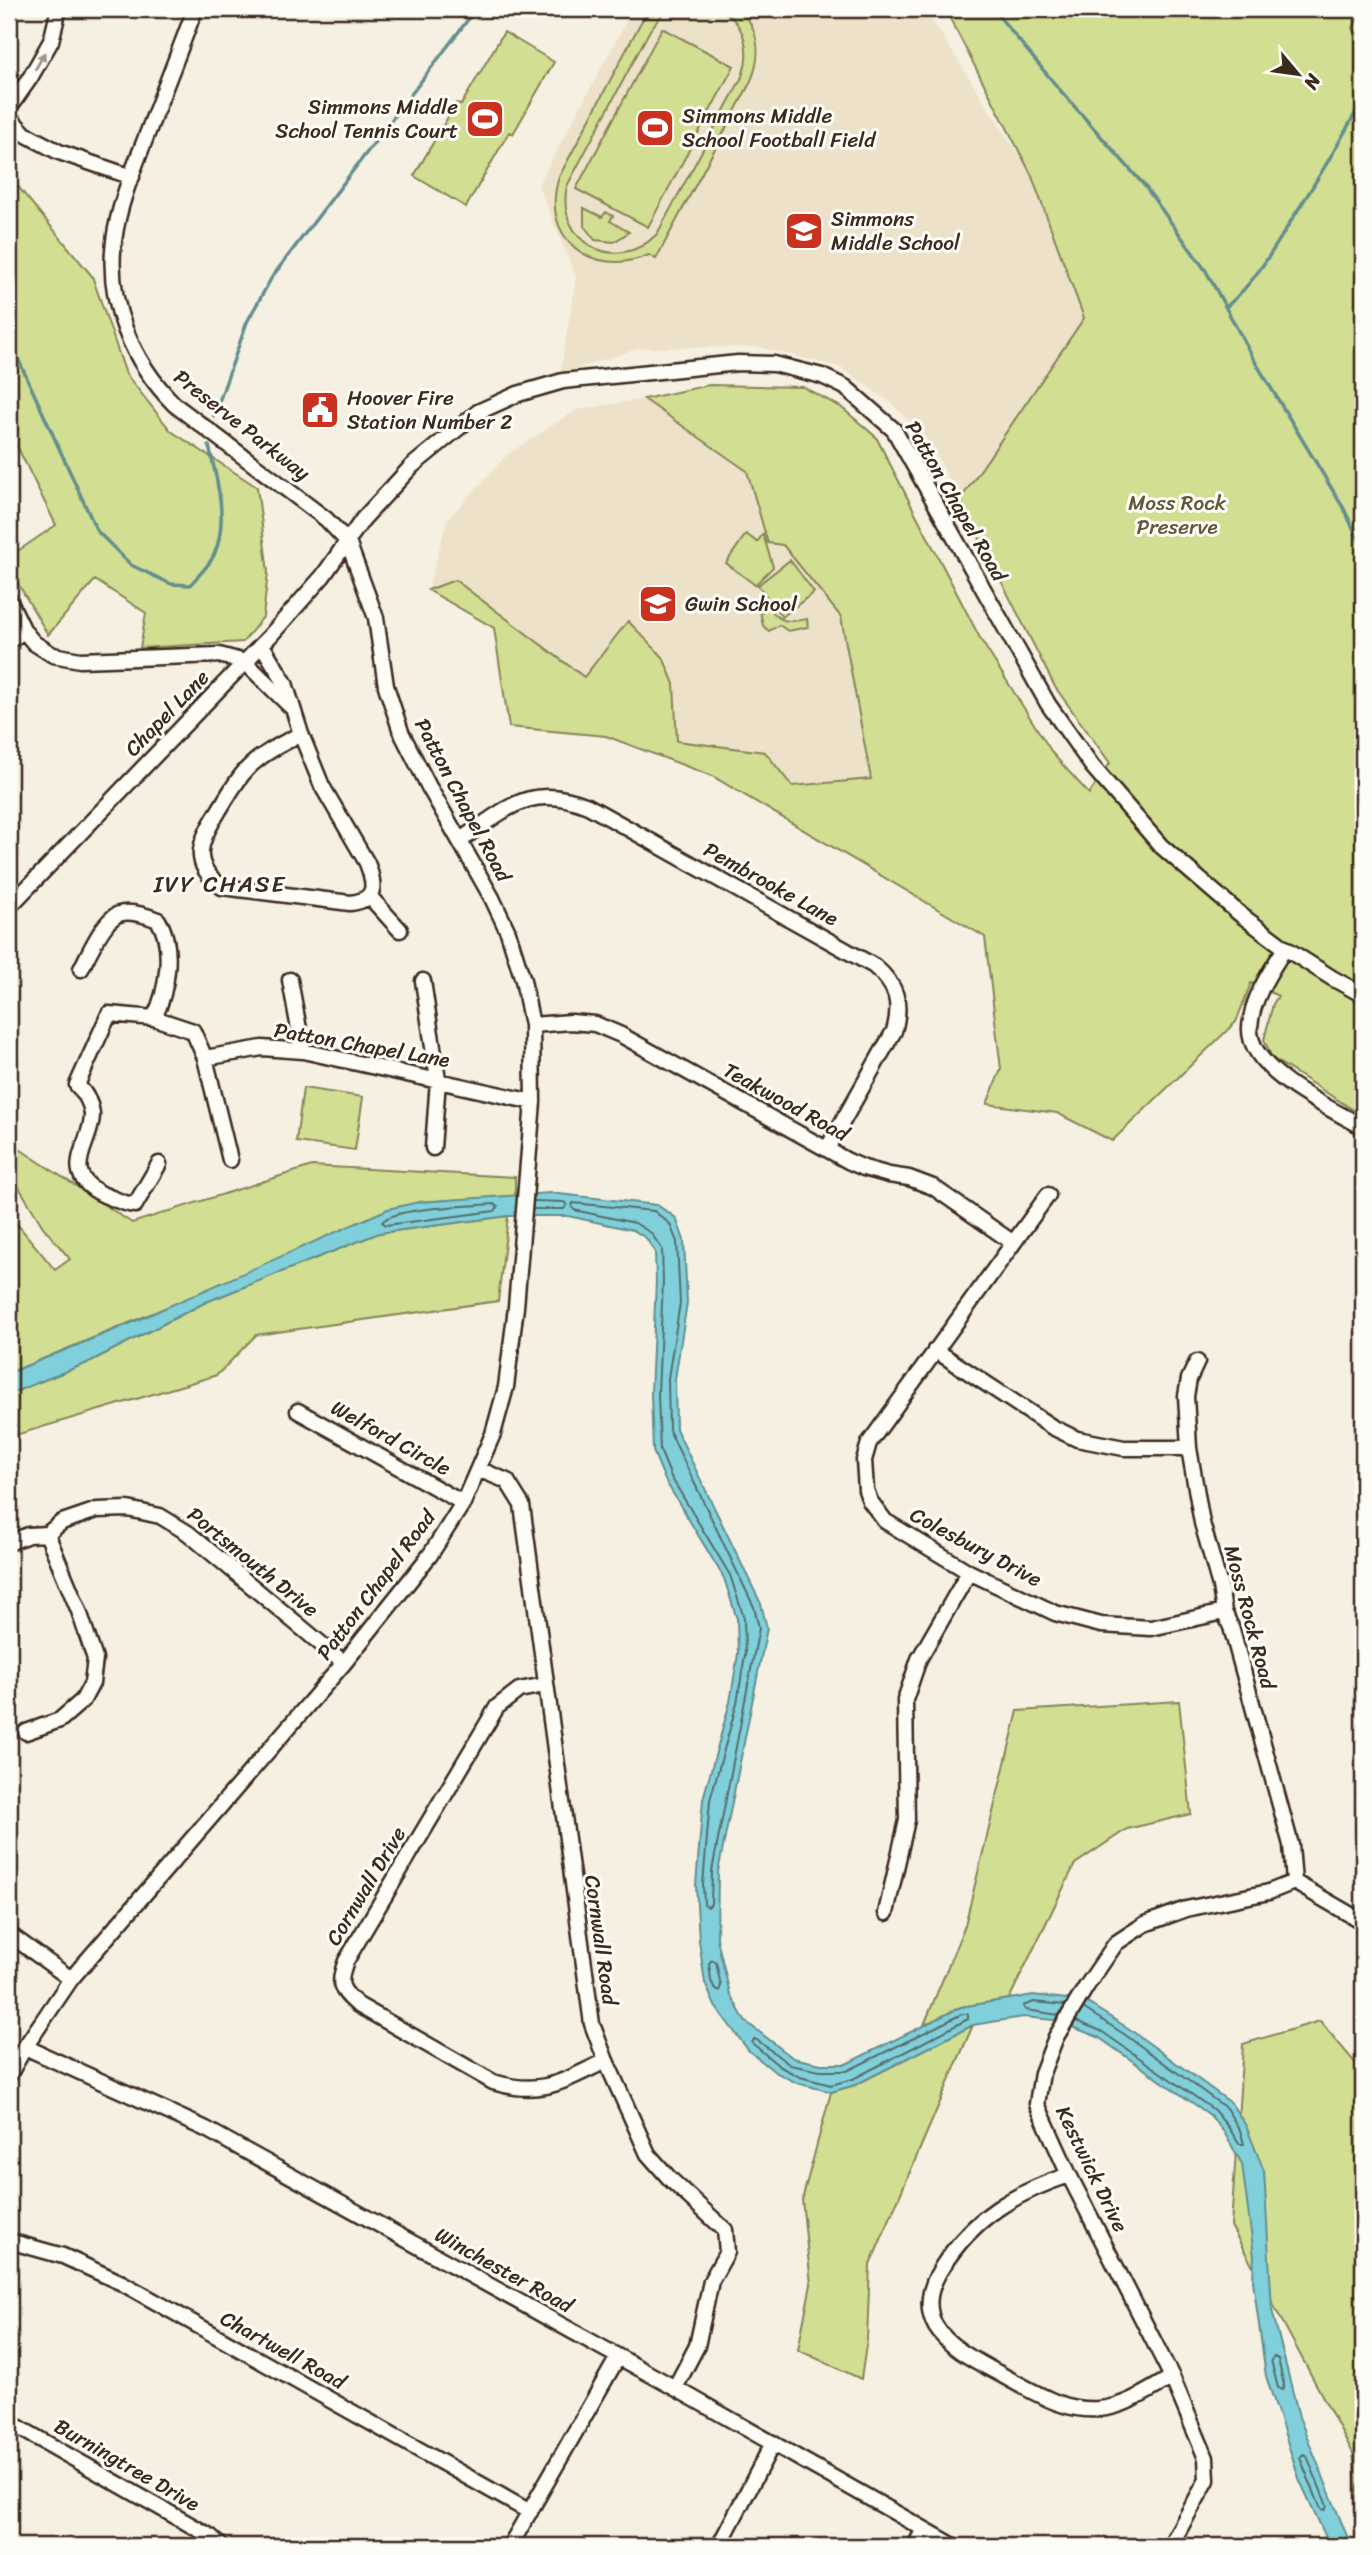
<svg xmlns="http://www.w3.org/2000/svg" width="1372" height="2555" font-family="Sriracha,sans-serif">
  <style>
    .built { fill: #ede2c9 }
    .green { fill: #d2de91; stroke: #868458; stroke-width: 2 }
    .water { fill: #80d0db; stroke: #648e8f; stroke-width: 2 }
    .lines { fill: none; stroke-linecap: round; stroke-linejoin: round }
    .shore { stroke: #576c6a; stroke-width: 2 }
    .stream { stroke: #648e8f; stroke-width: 3.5 }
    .minor-casing { stroke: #3b2a1e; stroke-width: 19 }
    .minor { stroke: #fdfcf7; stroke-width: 14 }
    .oneway { fill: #9c938a }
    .labels { text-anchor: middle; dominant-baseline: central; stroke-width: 6; stroke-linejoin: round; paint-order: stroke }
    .poi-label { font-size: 21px; fill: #3b2a1e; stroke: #fdfcf7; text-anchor: start }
    .street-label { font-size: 21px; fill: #3b2a1e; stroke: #fdfcf7 }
    .park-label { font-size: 21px; fill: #61573b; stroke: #fdfcf7 }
    .neighbourhood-label { font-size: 23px; letter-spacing: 2px; fill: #3b2a1e; stroke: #fdfcf7 }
  </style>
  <rect width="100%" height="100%" fill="#f6f0e2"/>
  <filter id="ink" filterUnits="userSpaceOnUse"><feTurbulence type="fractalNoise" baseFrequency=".0143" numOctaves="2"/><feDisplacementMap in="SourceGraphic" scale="14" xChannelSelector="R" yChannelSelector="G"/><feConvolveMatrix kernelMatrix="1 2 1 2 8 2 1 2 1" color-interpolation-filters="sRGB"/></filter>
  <g filter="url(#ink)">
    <path class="built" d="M 633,9 L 925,9 L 1031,174 L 1084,318 L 960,500 L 930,443 L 891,403 L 840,367 L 758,347 L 640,348 L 560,374 L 576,277 L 538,185 Z
      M 644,399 L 747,471 L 768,542 L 782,545 L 841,617 L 872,779 L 792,786 L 765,752 L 677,741 L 674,684 L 663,657 L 628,621 L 584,677 L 456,580 L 428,590 L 447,520 L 508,454 L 576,410 Z"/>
    <path class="green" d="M 651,9 L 671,9 L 662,15 L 650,30 L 567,186 C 555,242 616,276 657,234 L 741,79 C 752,52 746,24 720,9 L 740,9 C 760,31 762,57 750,83 L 656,259 L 649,255 C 592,279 539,238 559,177 L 641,22 Z
      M 945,9 L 1363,9 L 1353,28 L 1363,41 L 1363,1116 L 1272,1058 L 1264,1040 L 1273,1004 L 1278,996 L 1251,983 L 1236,1022 L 1112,1141 L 1057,1113 L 987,1104 L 1001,1069 L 985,937 L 712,776 L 606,736 L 509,727 L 494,628 L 428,590 L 455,580 L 584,677 L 628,621 L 663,657 L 674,684 L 677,741 L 765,752 L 792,786 L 871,779 L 841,617 L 783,545 L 768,543 L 747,471 L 644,399 L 709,385 L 803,387 L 841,407 L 876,437 L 981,640 L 1053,754 L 1089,794 L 1110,763 L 1055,687 L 960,500 L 1084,318 L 1031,174 Z
      M 662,28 L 734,66 L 648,227 L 576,189 Z
      M 504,32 L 554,62 L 513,134 L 509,132 L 466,207 L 414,176 L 456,103 L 461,105 Z
      M 9,171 L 15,183 L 92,276 L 126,374 L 171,431 L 257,487 L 268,572 L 263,617 L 243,642 L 140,648 L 146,613 L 95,580 L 48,635 L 9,568 L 9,557 L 56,525 L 9,430 Z
      M 584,208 L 602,217 L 606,212 L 613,216 L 610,221 L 629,232 L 614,242 L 595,240 L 584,226 Z
      M 746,534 L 757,542 L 763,534 L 773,567 L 755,585 L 726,563 Z
      M 790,560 L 814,592 L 782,617 L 758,585 Z
      M 770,608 C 780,624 790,622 807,619 L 808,627 L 788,631 L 779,625 L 769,631 L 763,626 L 760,611 Z
      M 303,1088 L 363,1097 L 355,1150 L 296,1142 Z
      M 9,1142 L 132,1223 L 312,1166 L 515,1177 L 515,1196 L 419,1202 L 9,1373 L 9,1214 L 55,1270 L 70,1259 L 43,1227 L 9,1171 Z
      M 508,1216 L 498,1301 L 256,1335 L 217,1375 L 9,1437 L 9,1394 L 87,1363 L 206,1302 L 379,1233 Z
      M 1179,1701 L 1191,1814 L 1127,1829 L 1075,1864 L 1009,1999 L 961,2007 L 924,2025 L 965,1925 L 1018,1711 Z
      M 1320,2021 L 1363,2072 L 1363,2546 L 1353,2453 L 1231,2226 L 1243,2044 Z
      M 973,2025 L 870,2265 L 867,2339 L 861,2379 L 798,2350 L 811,2284 L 802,2200 L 831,2092 L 855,2085 Z"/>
    <path class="water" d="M 550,1193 L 657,1205 L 676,1218 L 684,1240 L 687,1303 L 675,1379 L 676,1429 L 761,1604 L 767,1628 L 718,1872 L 717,1939 L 730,1994 L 745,2021 L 793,2058 L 821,2064 L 846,2064 L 961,2007 L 1033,1995 L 1084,2001 L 1128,2028 L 1231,2103 L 1246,2126 L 1264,2171 L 1272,2310 L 1299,2417 L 1351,2546 L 1330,2546 L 1300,2481 L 1266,2376 L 1253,2281 L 1254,2256 L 1242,2164 L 1224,2132 L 1210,2115 L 1098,2037 L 1054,2020 L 1023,2017 L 973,2025 L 855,2085 L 831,2092 L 797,2083 L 775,2072 L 749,2051 L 715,2006 L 705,1983 L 699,1941 L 696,1885 L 703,1799 L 730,1702 L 738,1654 L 737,1619 L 724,1578 L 665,1480 L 653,1451 L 651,1393 L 656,1281 L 655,1252 L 646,1238 L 633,1230 L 568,1216 L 508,1216 L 379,1233 L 206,1302 L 87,1363 L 9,1394 L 9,1373 L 131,1323 L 388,1209 L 419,1202 Z"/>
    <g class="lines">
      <path class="shore" d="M 573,1203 L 654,1211 L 670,1224 L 677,1242 L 680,1303 L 668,1378 L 669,1430 L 754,1607 L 759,1628 L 712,1871 L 711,1904 L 708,1907 L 704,1904 L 703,1885 L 710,1800 L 737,1703 L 745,1655 L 744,1618 L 730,1575 L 671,1477 L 660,1450 L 658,1393 L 663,1281 L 662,1249 L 651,1233 L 635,1223 L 574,1210 L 572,1207 Z
        M 494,1204 L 498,1207 L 495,1211 L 386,1225 L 382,1222 C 394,1207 473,1206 494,1204 Z
        M 533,1209 L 564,1209 L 567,1205 L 564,1202 L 534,1201
        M 712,1960 L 716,1962 L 721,1986 L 719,1991 L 715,1989 L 711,1981 L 709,1963 Z
        M 962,2014 L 968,2014 L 968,2019 L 853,2079 L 831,2085 L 800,2077 L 779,2066 L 752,2043 L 754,2039 L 757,2040 L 790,2065 L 820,2071 L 847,2071 Z
        M 1059,2015 L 1026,2010 L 1023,2006 L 1034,2002 L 1065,2005
        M 1076,2021 L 1101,2031 L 1214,2110 L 1229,2128 L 1239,2144 L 1244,2144 L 1240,2130 L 1226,2108 L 1124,2034 L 1083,2008
        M 1274,2357 L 1278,2359 L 1284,2385 L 1282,2390 L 1278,2388 L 1271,2360 Z
        M 1303,2454 L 1307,2456 L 1327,2506 L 1325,2510 L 1321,2509 L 1300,2458 Z"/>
      <path class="stream" d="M 993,9 L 1059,89 L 1144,185 L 1206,271 L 1253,358 L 1344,509 L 1363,549
        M 1226,307 C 1254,283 1272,252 1291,221 C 1317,181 1341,140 1363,99
        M 9,339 L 97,531 L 131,565 L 171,584 L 190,585 C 198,576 209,566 214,555 C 229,520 217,481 209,446
        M 214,416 L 247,322 L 272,277 L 476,9
        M 1345,2539 L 1363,2546"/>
      <g class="minor-casing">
        <path id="minor" d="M 9,108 L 30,78 L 51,41 L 59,9
          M 9,117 L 25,134 L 59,152 L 132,177
          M 9,600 L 24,631 L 34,643 L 53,655 L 80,660 L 219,655 L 245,662 L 290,706
          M 9,641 L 24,631
          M 262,645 L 285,683 L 301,734
          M 301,734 L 322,786 L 367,863 C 375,884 378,900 350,903 L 222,887 C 186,861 203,837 221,807 C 229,794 236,781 246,770 C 261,754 281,744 301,734 Z
          M 460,840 C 507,809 530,782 588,806 L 874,966 C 897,985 902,1003 894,1031 L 827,1149
          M 370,897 L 400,930
          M 9,907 L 269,637 L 323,576 L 363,519 L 412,466 L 478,412 L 518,394 L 563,381 L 738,363 L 774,364 L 822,376 L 845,387 L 894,430 L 1048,704 L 1092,766 L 1161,846 L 1241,915 L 1285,948 L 1332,978 L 1363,995
          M 1285,948 C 1270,972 1252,998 1250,1027 C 1247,1071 1330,1108 1363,1127
          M 81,969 C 88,955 104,919 119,914 C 130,910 148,916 158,920 C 175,946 167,992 154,1018
          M 290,980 L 303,1051
          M 423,981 L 438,1080 L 433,1148
          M 532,1025 L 571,1022 L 595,1024 L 621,1035 L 848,1161 L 864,1168 L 889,1175 L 909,1178 L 933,1187 L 1012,1242
          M 205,1058 L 230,1160
          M 159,1164 L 135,1205 C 123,1204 115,1199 104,1195 C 56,1172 93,1144 92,1114 C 91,1102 85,1093 77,1085 L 109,1014 L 154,1018 L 193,1031 L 205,1058 L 262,1048 L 303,1051 L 533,1102
          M 1048,1195 L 869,1443 L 864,1460 L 866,1490 L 870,1501 L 885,1521 L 969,1572 L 1055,1613 L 1101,1625 L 1151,1628 L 1224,1612
          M 935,1350 L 1052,1427 L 1077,1439 L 1124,1448 L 1189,1448
          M 1197,1362 L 1189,1379 L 1186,1396 L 1189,1448 L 1202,1523 L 1220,1586 L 1224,1612 L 1231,1627 L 1291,1845 L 1294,1882
          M 298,1411 L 463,1503
          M 478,1469 L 507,1481 L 522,1505 L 592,2024 L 606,2061 L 648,2154 L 670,2179 L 725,2230 L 727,2252 L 711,2281 L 697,2346 L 675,2388
          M 9,1543 L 28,1535 L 47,1534 L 62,1522 L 97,1510 L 128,1509 L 160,1516 L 188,1533 L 344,1663
          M 545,1685 L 519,1690 L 497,1707 L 346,1961 C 337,1984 340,1990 358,2005 L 493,2082 C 542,2097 563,2081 606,2061
          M 26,1732 L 60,1720 L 83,1700 L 92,1683 L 95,1659 L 79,1611 L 47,1534
          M 886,1913 L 907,1820 L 905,1700 L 919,1659 L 969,1572
          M 9,1934 L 71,1979
          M 25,2047 L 206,2129 L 675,2388 L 954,2546
          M 9,2075 L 25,2047 L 71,1979 L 344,1663 L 430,1555 L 463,1503 L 493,1434 L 506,1387 L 516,1307 L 533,1102 L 532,1025 L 523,980 L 508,932 L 492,898 L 429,787 L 401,732 L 386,686 L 376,618 L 348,542 L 326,519 L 175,405 C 132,362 106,302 114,241 C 119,201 137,161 151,124 C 166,85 181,47 195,9
          M 1069,2175 C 1014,2193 973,2218 942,2267 C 930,2286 924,2306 936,2327 C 951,2351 985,2365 1009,2379 C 1038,2394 1065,2412 1099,2409 C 1125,2407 1150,2390 1172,2377
          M 9,2241 L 63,2256 L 122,2283 L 530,2512
          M 9,2425 L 18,2427 L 210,2536 L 221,2546
          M 510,2546 L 618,2357
          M 719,2546 L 773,2443
          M 915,2546 L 924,2529
          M 1170,2546 L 1207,2480 L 1206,2458 L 1172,2377 L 1069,2175 L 1037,2104 L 1042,2073 L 1056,2037 L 1086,1987 L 1116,1943 L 1145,1924 L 1186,1909 L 1269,1892 L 1294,1882 L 1363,1922"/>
      </g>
      <use href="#minor" class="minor"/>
    </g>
    <defs><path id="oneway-solid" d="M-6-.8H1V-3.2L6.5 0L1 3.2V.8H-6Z" transform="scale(1.75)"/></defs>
    <use class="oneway" href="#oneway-solid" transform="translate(40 61) rotate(-61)"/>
  </g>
  <defs>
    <g id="stadium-square" transform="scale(2.0125)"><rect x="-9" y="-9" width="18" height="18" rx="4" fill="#c8321e" stroke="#fdfcf7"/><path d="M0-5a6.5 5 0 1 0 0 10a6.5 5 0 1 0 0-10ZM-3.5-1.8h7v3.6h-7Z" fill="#fff"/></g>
    <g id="school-square" transform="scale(2.0125)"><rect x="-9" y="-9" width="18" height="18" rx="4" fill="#c8321e" stroke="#fdfcf7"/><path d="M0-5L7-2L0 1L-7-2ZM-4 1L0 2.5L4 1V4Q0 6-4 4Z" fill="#fff"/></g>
    <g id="civic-square" transform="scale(2.0125)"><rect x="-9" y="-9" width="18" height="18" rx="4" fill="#c8321e" stroke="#fdfcf7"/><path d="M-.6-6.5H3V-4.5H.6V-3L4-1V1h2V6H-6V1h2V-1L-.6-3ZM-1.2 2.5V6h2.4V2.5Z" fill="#fff"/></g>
  </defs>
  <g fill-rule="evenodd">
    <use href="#stadium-square" x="485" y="119"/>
    <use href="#stadium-square" x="655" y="128"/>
    <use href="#school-square" x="804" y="231"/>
    <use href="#civic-square" x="320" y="410"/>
    <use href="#school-square" x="658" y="604"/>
  </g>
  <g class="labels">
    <g class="poi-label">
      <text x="458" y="107" text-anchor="end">Simmons Middle<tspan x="458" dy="24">School Tennis Court</tspan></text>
      <text x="682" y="116">Simmons Middle<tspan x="682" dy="24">School Football Field</tspan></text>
      <text x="831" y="219">Simmons<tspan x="831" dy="24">Middle School</tspan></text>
      <text x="347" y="398">Hoover Fire<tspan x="347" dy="24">Station Number 2</tspan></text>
      <text x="685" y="604">Gwin School</text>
    </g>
    <g class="street-label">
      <text transform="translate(242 425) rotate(38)">Preserve Parkway</text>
      <text transform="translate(956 501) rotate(60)">Patton Chapel Road</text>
      <text transform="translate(167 713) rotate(-46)">Chapel Lane</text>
      <text transform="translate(463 800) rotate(62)">Patton Chapel Road</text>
      <text transform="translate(771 884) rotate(29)">Pembrooke Lane</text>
      <text transform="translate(362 1045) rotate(10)">Patton Chapel Lane</text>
      <text transform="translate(786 1102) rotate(29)">Teakwood Road</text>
      <text transform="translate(391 1438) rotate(29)">Welford Circle</text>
      <text transform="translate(976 1547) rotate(28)">Colesbury Drive</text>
      <text transform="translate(253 1562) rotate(39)">Portsmouth Drive</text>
      <text transform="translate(376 1585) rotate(-53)">Patton Chapel Road</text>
      <text transform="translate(1250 1617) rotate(75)">Moss Rock Road</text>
      <text transform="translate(366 1886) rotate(-59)">Cornwall Drive</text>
      <text transform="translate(601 1940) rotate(82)">Cornwall Road</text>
      <text transform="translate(1092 2169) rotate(64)">Kestwick Drive</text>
      <text transform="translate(504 2270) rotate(29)">Winchester Road</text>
      <text transform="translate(283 2350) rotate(29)">Chartwell Road</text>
      <text transform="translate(127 2465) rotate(30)">Burningtree Drive</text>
    </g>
    <g class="park-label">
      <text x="1177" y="503">Moss Rock<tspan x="1177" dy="24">Preserve</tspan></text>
    </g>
    <g class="neighbourhood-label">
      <text x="220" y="884">IVY CHASE</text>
    </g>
  </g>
  <rect width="1372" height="2555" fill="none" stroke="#fdfcf7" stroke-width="35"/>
  <rect x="18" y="18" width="1337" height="2520" fill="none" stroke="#3b2a1e" stroke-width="2.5" filter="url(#ink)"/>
  <g transform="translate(1298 74) rotate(119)" stroke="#fdfcf7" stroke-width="5" paint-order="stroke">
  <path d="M0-5L12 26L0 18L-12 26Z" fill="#3b2a1e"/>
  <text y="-10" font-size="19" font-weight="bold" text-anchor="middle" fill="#3b2a1e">N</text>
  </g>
</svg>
